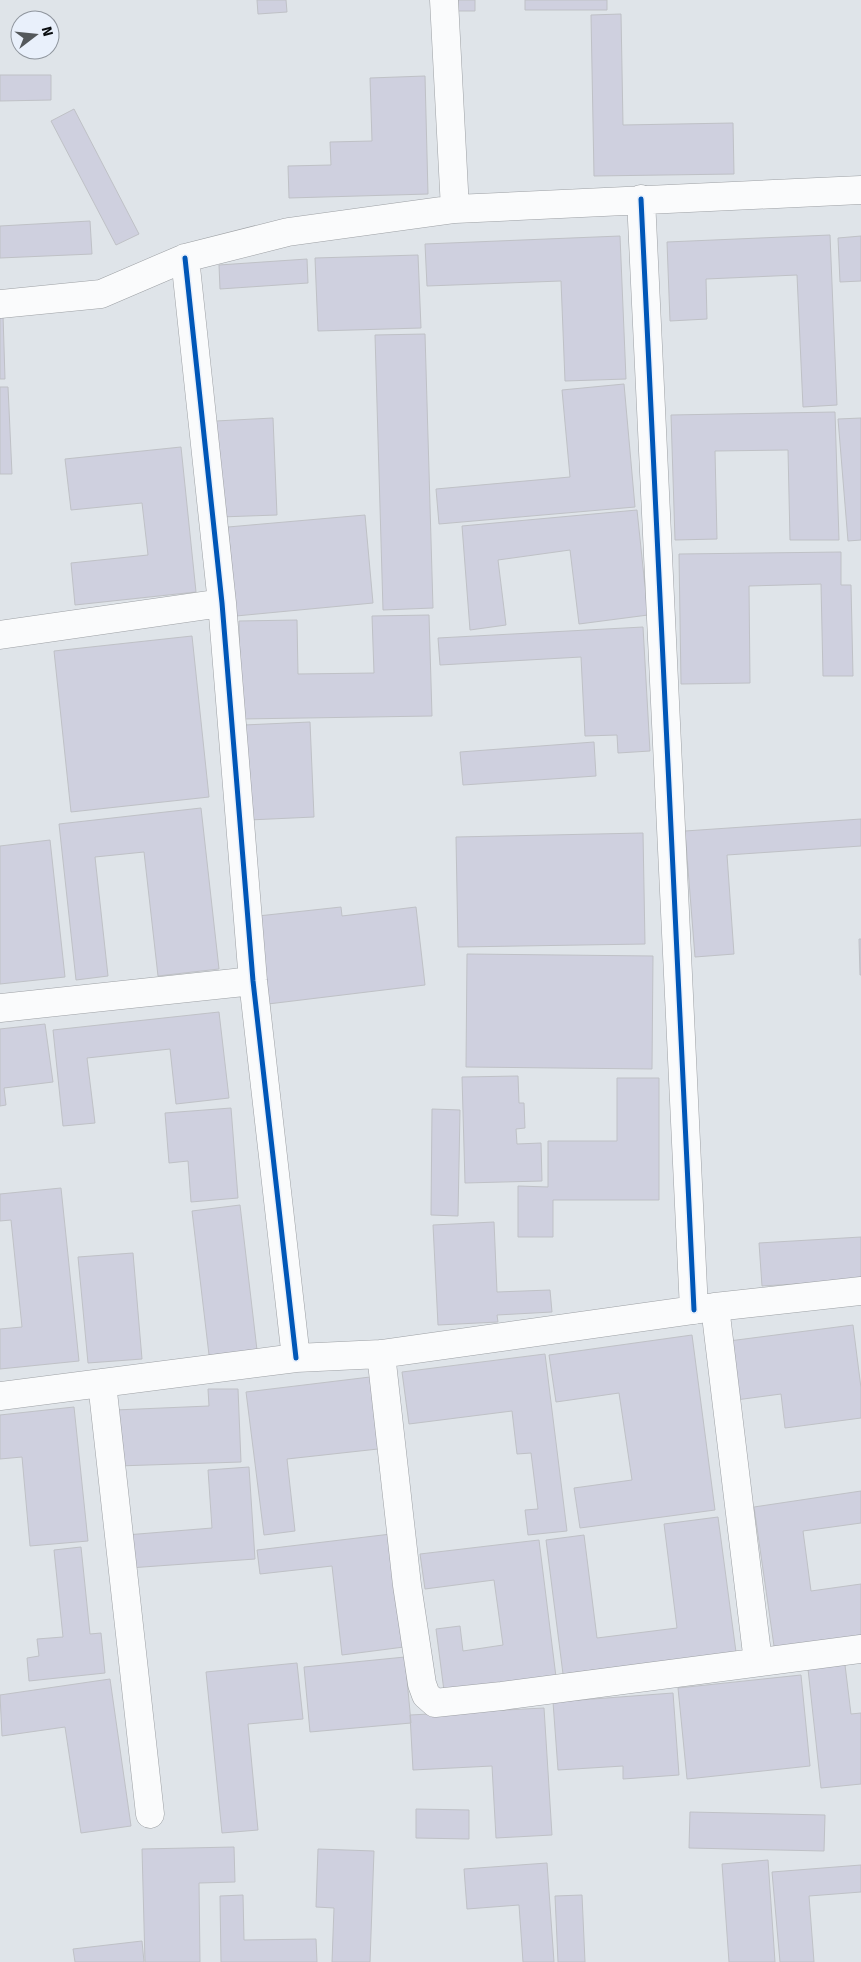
<svg xmlns="http://www.w3.org/2000/svg" width="861" height="1962" font-family="'Fira Sans',sans-serif">
  <style>
    .building { fill: #cfd0df; stroke: #bfc1c6 }
    .lines { fill: none; stroke-linecap: round; stroke-linejoin: round }
    .minor-casing { stroke: #9da0a4; stroke-width: 29 }
    .minor { stroke: #fafbfc; stroke-width: 28 }
    .cycleway-casing { stroke: #e9f0fb; stroke-width: 8 }
    .cycleway { stroke: #0057b8; stroke-width: 5 }
  </style>
  <rect width="100%" height="100%" fill="#dfe4e9"/>
  <path class="building" d="M 257,0 L 286,0 L 287,12 L 258,14 Z
    M 458,0 L 475,0 L 475,11 L 458,11 Z
    M 525,0 L 607,0 L 607,10 L 525,10 Z
    M 621,14 L 623,125 L 733,123 L 734,174 L 594,176 L 591,15 Z
    M 0,75 L 51,75 L 51,100 L 0,101 Z
    M 425,76 L 428,194 L 289,198 L 288,166 L 331,165 L 330,142 L 372,141 L 370,78 Z
    M 74,109 L 139,234 L 116,245 L 51,121 Z
    M 90,221 L 92,254 L 0,258 L 0,226 Z
    M 830,235 L 837,405 L 803,407 L 797,275 L 706,279 L 707,319 L 670,321 L 667,242 Z
    M 620,236 L 626,379 L 565,381 L 561,281 L 427,286 L 425,244 Z
    M 861,236 L 861,281 L 840,282 L 838,238 Z
    M 418,255 L 421,328 L 318,331 L 315,258 Z
    M 307,259 L 308,283 L 220,289 L 219,265 Z
    M 0,315 L 3,315 L 5,379 L 0,379 Z
    M 425,334 L 433,608 L 383,610 L 375,335 Z
    M 624,384 L 635,507 L 439,524 L 436,489 L 570,477 L 562,390 Z
    M 0,387 L 8,387 L 12,474 L 0,474 Z
    M 835,412 L 839,540 L 790,540 L 788,450 L 715,451 L 717,539 L 675,540 L 671,415 Z
    M 273,418 L 277,515 L 220,517 L 216,421 Z
    M 861,418 L 861,540 L 848,541 L 838,419 Z
    M 181,447 L 196,592 L 75,605 L 71,563 L 148,555 L 142,503 L 71,510 L 65,459 Z
    M 637,510 L 648,615 L 579,624 L 570,550 L 498,560 L 506,625 L 470,630 L 462,526 Z
    M 365,515 L 373,603 L 236,616 L 228,527 Z
    M 841,552 L 841,585 L 851,585 L 853,676 L 823,676 L 821,584 L 749,586 L 750,683 L 681,684 L 679,554 Z
    M 429,615 L 432,716 L 241,719 L 239,621 L 297,620 L 298,674 L 374,673 L 372,616 Z
    M 643,627 L 650,751 L 618,753 L 617,735 L 585,736 L 581,657 L 440,665 L 438,638 Z
    M 192,636 L 209,797 L 71,812 L 54,651 Z
    M 310,722 L 314,817 L 249,820 L 244,725 Z
    M 594,742 L 596,776 L 463,785 L 460,752 Z
    M 201,808 L 219,969 L 158,976 L 144,852 L 95,857 L 108,976 L 76,980 L 59,824 Z
    M 861,819 L 861,846 L 727,855 L 734,954 L 695,957 L 685,831 Z
    M 643,833 L 645,944 L 458,947 L 456,837 Z
    M 50,840 L 65,977 L 0,984 L 0,846 Z
    M 341,907 L 342,916 L 416,907 L 425,985 L 268,1004 L 258,916 Z
    M 859,939 L 861,939 L 861,975 L 860,975 Z
    M 467,954 L 653,956 L 652,1069 L 466,1067 Z
    M 219,1012 L 229,1098 L 176,1104 L 170,1049 L 87,1058 L 95,1123 L 63,1126 L 53,1030 Z
    M 45,1024 L 53,1082 L 4,1088 L 6,1105 L 0,1106 L 0,1029 Z
    M 518,1076 L 519,1103 L 524,1103 L 525,1128 L 516,1129 L 517,1144 L 541,1143 L 542,1181 L 465,1183 L 462,1077 Z
    M 617,1078 L 659,1078 L 659,1200 L 553,1200 L 553,1237 L 518,1237 L 518,1186 L 548,1187 L 548,1141 L 617,1141 Z
    M 231,1108 L 238,1198 L 191,1202 L 188,1161 L 169,1163 L 165,1113 Z
    M 432,1109 L 460,1110 L 458,1216 L 431,1215 Z
    M 61,1188 L 79,1361 L 0,1369 L 0,1329 L 22,1327 L 11,1220 L 0,1221 L 0,1194 Z
    M 240,1205 L 257,1350 L 209,1355 L 192,1211 Z
    M 494,1222 L 497,1292 L 550,1290 L 552,1312 L 497,1315 L 498,1322 L 438,1325 L 433,1225 Z
    M 861,1237 L 861,1280 L 762,1286 L 759,1243 Z
    M 133,1253 L 142,1359 L 88,1363 L 78,1257 Z
    M 853,1325 L 861,1388 L 861,1418 L 785,1428 L 781,1394 L 736,1400 L 729,1341 Z
    M 692,1335 L 715,1510 L 580,1528 L 574,1488 L 632,1480 L 619,1393 L 556,1402 L 549,1355 Z
    M 545,1354 L 567,1531 L 528,1535 L 525,1510 L 538,1509 L 531,1453 L 517,1454 L 512,1411 L 409,1424 L 402,1372 Z
    M 370,1377 L 378,1449 L 287,1459 L 295,1531 L 264,1535 L 246,1392 Z
    M 208,1389 L 238,1389 L 241,1462 L 117,1466 L 115,1410 L 209,1406 Z
    M 74,1407 L 88,1541 L 30,1546 L 22,1457 L 0,1459 L 0,1415 Z
    M 249,1467 L 255,1559 L 129,1568 L 126,1535 L 212,1528 L 208,1470 Z
    M 861,1491 L 861,1523 L 803,1531 L 811,1591 L 861,1584 L 861,1641 L 775,1653 L 754,1507 Z
    M 718,1517 L 736,1652 L 563,1674 L 546,1540 L 584,1535 L 597,1638 L 677,1628 L 664,1524 Z
    M 391,1534 L 404,1647 L 342,1655 L 332,1566 L 260,1574 L 257,1550 Z
    M 539,1540 L 556,1677 L 444,1691 L 436,1629 L 460,1626 L 463,1651 L 503,1645 L 494,1580 L 425,1589 L 420,1554 Z
    M 81,1547 L 90,1634 L 101,1633 L 105,1673 L 29,1681 L 27,1658 L 39,1656 L 37,1639 L 63,1637 L 54,1550 Z
    M 405,1657 L 411,1723 L 310,1732 L 304,1667 Z
    M 297,1663 L 303,1719 L 248,1724 L 258,1830 L 222,1833 L 206,1672 Z
    M 845,1665 L 851,1714 L 861,1713 L 861,1784 L 821,1788 L 808,1669 Z
    M 801,1675 L 810,1766 L 687,1779 L 678,1688 Z
    M 110,1679 L 131,1826 L 81,1833 L 65,1727 L 2,1736 L 0,1695 Z
    M 673,1693 L 679,1775 L 623,1779 L 623,1766 L 558,1770 L 553,1702 Z
    M 544,1708 L 552,1835 L 496,1838 L 492,1766 L 413,1770 L 410,1715 Z
    M 416,1809 L 469,1810 L 469,1839 L 416,1838 Z
    M 690,1812 L 825,1815 L 824,1851 L 689,1848 Z
    M 234,1847 L 235,1882 L 199,1883 L 200,1962 L 145,1962 L 142,1849 Z
    M 318,1849 L 374,1851 L 370,1962 L 332,1962 L 334,1908 L 316,1907 Z
    M 768,1860 L 775,1962 L 729,1962 L 722,1864 Z
    M 547,1863 L 554,1962 L 523,1962 L 519,1905 L 467,1909 L 464,1869 Z
    M 861,1865 L 861,1892 L 809,1896 L 814,1962 L 780,1962 L 772,1872 Z
    M 243,1895 L 244,1940 L 316,1939 L 317,1962 L 221,1962 L 220,1896 Z
    M 582,1895 L 585,1962 L 558,1962 L 555,1896 Z
    M 142,1941 L 144,1962 L 75,1962 L 73,1949 Z"/>
  <g class="lines">
    <g class="minor-casing">
      <path id="minor" d="M 444,0 L 455,209
        M 641,199 L 694,1310
        M 185,258 L 222,603 L 253,981 L 296,1358
        M 0,304 L 101,294 L 185,258 L 288,232 L 455,209 L 861,190
        M 0,635 L 222,603
        M 0,1008 L 253,981
        M 715,1307 L 758,1662
        M 381,1354 L 407,1585 L 422,1684 L 426,1695 L 435,1703 L 502,1696 L 861,1649
        M 102,1383 L 150,1814
        M 0,1396 L 296,1358 L 381,1354 L 715,1307 L 861,1291"/>
    </g>
    <use href="#minor" class="minor"/>
    <g class="cycleway-casing">
      <path id="cycleway" d="M 641,199 L 694,1310
        M 185,258 L 222,603 L 253,981 L 296,1358"/>
    </g>
    <use href="#cycleway" class="cycleway"/>
  </g>
  <g transform="translate(35 35) rotate(74)"><circle r="24" fill="#e9f0fb" stroke="#8f959d"/>
  <path d="M0-4L9 19L0 12L-9 19Z" fill="#54585b"/>
  <text y="-8" font-size="14" font-weight="bold" text-anchor="middle" fill="#090c0f">N</text>
  </g>
</svg>
